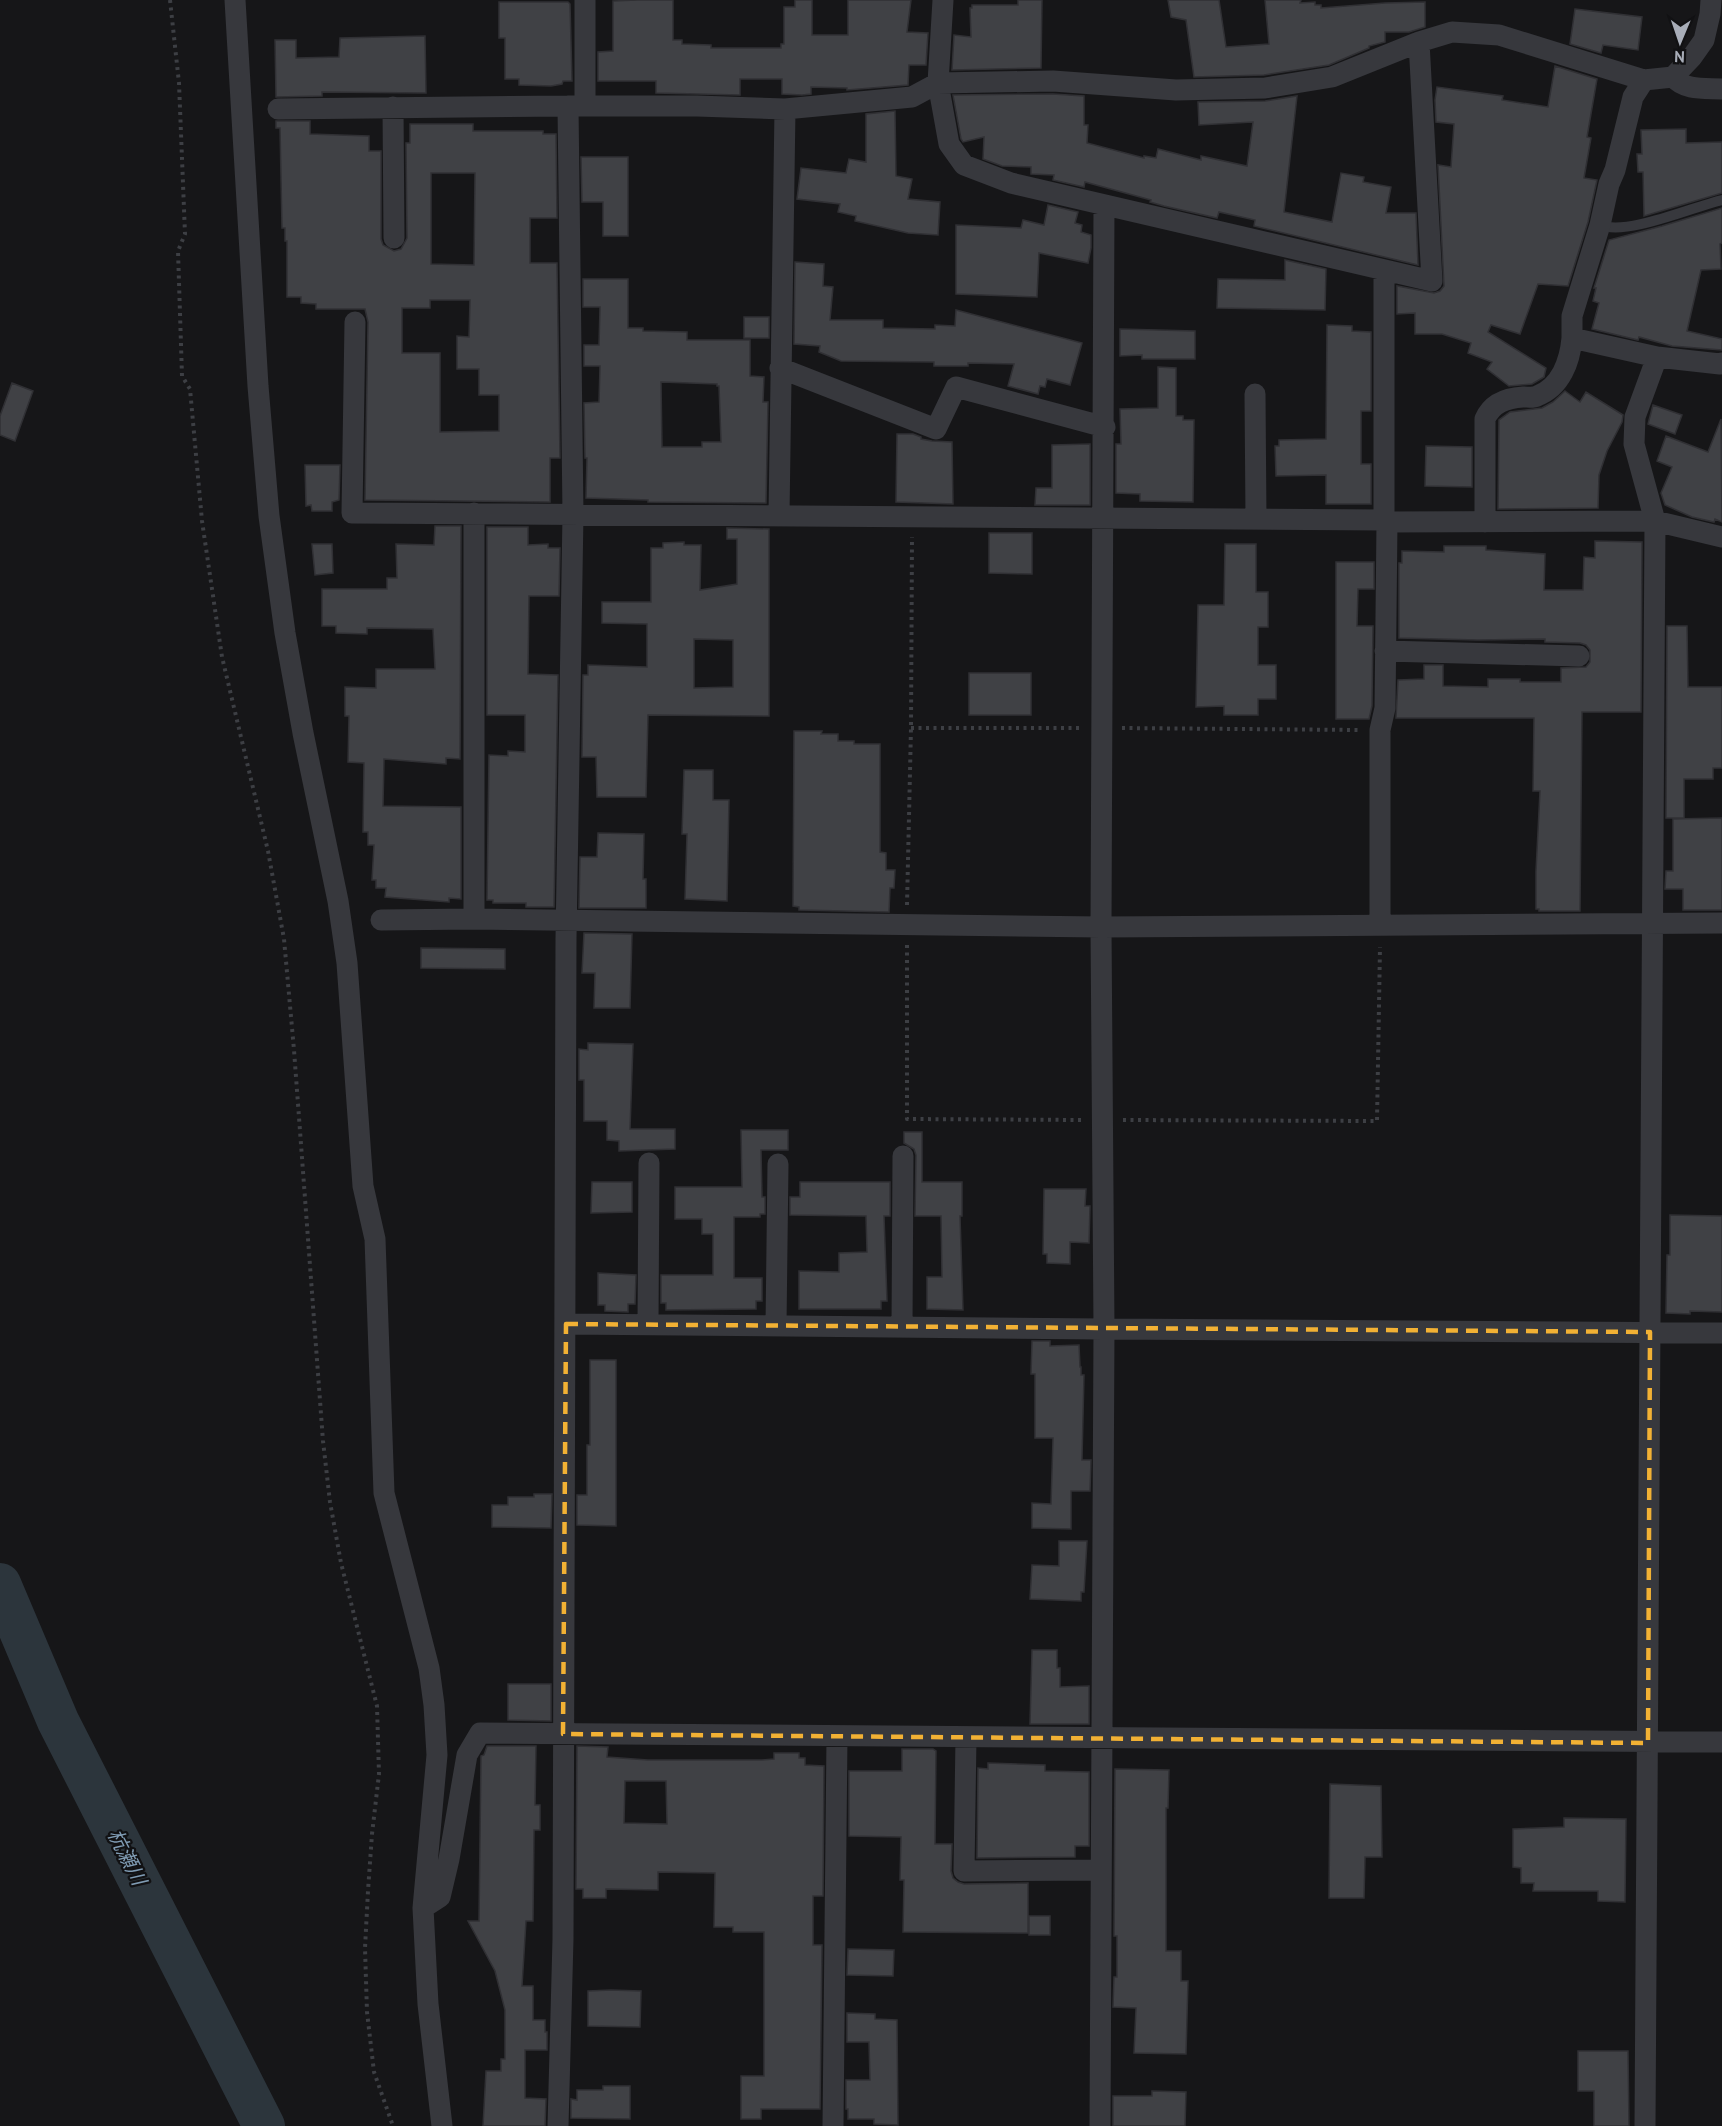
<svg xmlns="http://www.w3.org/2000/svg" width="1722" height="2126" font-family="'PT Sans','Noto Sans JP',sans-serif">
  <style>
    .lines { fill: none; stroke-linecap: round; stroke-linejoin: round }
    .river { stroke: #2c353c; stroke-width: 42 }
    .building { fill: #404145; stroke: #303034; stroke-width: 1.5; fill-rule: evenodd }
    .path { stroke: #3d3f44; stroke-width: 4; stroke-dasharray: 3 4.5; stroke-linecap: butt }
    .lane { stroke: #37383d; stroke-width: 10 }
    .street { stroke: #37383d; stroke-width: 21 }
    .marked { fill: none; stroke: #f2b134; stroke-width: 4.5; stroke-dasharray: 12 8; stroke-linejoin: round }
    .labels { text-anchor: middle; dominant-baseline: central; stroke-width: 4.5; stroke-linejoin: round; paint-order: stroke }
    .water-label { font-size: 20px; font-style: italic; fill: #7f9bb3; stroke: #111113 }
  </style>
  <rect width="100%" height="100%" fill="#161618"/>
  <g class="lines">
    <path class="river" d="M 0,1584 L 58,1721 L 264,2126"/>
  </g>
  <path class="building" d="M 637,0 L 673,0 L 673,40 L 682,40 L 682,44 L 711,45 L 711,48 L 781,48 L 781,44 L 784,44 L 784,7 L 795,7 L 795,0 L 812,0 L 812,35 L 848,35 L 848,0 L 911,0 L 907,32 L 928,33 L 926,65 L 909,65 L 908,85 L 847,90 L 847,88 L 811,87 L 811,94 L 802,95 L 782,94 L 782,79 L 740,79 L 740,95 L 656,93 L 656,81 L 598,81 L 598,52 L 613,51 L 613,1 Z
    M 1018,0 L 1042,0 L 1041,68 L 952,70 L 954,35 L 971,37 L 970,8 L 972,8 L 972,5 L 1018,5 Z
    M 1168,0 L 1219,0 L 1226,47 L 1269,44 L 1265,0 L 1301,0 L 1300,3 L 1315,2 L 1315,5 L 1321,5 L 1321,8 L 1385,3 L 1425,2 L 1425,27 L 1409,32 L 1385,32 L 1385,42 L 1369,46 L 1369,48 L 1329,65 L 1264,75 L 1194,77 L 1186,20 L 1171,17 Z
    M 499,2 L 568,2 L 570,4 L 572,81 L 563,81 L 562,84 L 551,86 L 519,85 L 519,79 L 505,79 L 505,38 L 499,38 Z
    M 1575,9 L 1642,17 L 1638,50 L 1603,45 L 1601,53 L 1570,44 Z
    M 425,36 L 426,93 L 322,92 L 322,96 L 276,97 L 275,40 L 296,40 L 296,58 L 339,57 L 340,38 Z
    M 1555,66 L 1597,79 L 1587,137 L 1591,138 L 1584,178 L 1597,180 L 1588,222 L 1568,286 L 1538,284 L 1520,334 L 1491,325 L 1488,332 L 1546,368 L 1544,377 L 1532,384 L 1509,386 L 1487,369 L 1492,362 L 1468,353 L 1471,343 L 1442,334 L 1415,334 L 1415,313 L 1397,314 L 1397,286 L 1434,293 L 1440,291 L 1444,286 L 1438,165 L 1451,167 L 1454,124 L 1436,122 L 1435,100 L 1437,87 L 1503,96 L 1502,100 L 1548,107 Z
    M 1053,94 L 1084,96 L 1084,125 L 1088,125 L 1087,143 L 1144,158 L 1144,156 L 1156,158 L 1158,149 L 1201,160 L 1201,156 L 1247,166 L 1253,122 L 1199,125 L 1198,102 L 1265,101 L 1297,96 L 1284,212 L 1332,222 L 1341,173 L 1364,177 L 1363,182 L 1391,187 L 1386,213 L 1416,213 L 1418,265 L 1254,226 L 1255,220 L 1219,212 L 1217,218 L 1164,206 L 1150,202 L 1151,200 L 1085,182 L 1084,187 L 1053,180 L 1054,175 L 1031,174 L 1031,167 L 1002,166 L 983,159 L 984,137 L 963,142 L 961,139 L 953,95 Z
    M 895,111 L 896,176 L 912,179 L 908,199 L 940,202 L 938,235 L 908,233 L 855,221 L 856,216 L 838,212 L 840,204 L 797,199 L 801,168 L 846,173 L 849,159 L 866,162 L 866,114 Z
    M 276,121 L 310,121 L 310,134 L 369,136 L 369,151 L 381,151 L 381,239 L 383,245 L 394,251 L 401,249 L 407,238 L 406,143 L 410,143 L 410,124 L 473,124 L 473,131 L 543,131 L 543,134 L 556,134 L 557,218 L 530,218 L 530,263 L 557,263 L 560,458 L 550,458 L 550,502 L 365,500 L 368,322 L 365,309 L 316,309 L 316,304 L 301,303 L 301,297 L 287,297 L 287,241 L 285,241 L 285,228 L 282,228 L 280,128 L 276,128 ZM 431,173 L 475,173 L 474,265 L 431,264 ZM 430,300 L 470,300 L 469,337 L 457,336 L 457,369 L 479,369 L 479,395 L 499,395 L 499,431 L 440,432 L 440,353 L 402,353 L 402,308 L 430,308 Z
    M 1686,129 L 1686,143 L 1722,142 L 1722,193 L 1644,216 L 1643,172 L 1638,172 L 1637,154 L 1642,154 L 1641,130 Z
    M 581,157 L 628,157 L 628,236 L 603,236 L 603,202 L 582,202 Z
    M 1048,205 L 1078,212 L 1075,223 L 1082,225 L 1081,232 L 1091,235 L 1091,248 L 1088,263 L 1039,253 L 1037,297 L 956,294 L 956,225 L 1021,228 L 1023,220 L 1044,225 Z
    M 1722,208 L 1722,243 L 1720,244 L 1721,269 L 1701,270 L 1687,331 L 1722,339 L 1722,350 L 1672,346 L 1639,337 L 1638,340 L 1592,329 L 1599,303 L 1593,301 L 1596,288 L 1594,288 L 1609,240 L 1662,226 Z
    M 1285,260 L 1326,269 L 1325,310 L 1217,308 L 1218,279 L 1285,280 Z
    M 795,262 L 824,264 L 823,286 L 833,287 L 830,320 L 883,320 L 883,328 L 935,329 L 935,325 L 955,326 L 956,310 L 1082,343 L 1070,385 L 1047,379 L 1045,387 L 1040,386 L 1038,394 L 1008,386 L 1014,364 L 968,363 L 968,366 L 934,366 L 934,362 L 841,361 L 819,352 L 820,346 L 794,344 Z
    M 583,279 L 628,279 L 628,328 L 643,328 L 643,331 L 687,332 L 687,340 L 750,340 L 750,376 L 764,377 L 763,402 L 768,402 L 766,503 L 648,502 L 648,500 L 586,498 L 587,458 L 585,458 L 584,403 L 599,402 L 600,366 L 584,366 L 584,345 L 599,345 L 600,307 L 583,307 ZM 661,382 L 717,384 L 717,386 L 719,386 L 721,442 L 702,442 L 702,447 L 662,447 Z
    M 744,317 L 769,317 L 769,338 L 744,338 Z
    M 1327,325 L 1352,326 L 1352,331 L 1371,332 L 1371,411 L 1361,411 L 1361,464 L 1371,464 L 1371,504 L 1326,504 L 1326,475 L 1276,476 L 1275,446 L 1279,446 L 1279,440 L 1326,439 Z
    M 1120,329 L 1195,331 L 1195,359 L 1142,359 L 1142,355 L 1120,356 Z
    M 1158,367 L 1176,368 L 1176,416 L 1183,416 L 1183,420 L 1194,420 L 1193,502 L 1140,501 L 1140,494 L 1116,493 L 1116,444 L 1121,444 L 1120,409 L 1158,408 Z
    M 12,383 L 33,391 L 15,441 L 0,435 L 0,416 Z
    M 1565,391 L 1580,402 L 1586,392 L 1623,415 L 1622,422 L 1607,451 L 1599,475 L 1598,508 L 1498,509 L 1499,420 L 1510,412 L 1542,408 L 1553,402 Z
    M 1653,405 L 1682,415 L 1675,434 L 1648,424 Z
    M 1721,419 L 1722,522 L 1715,519 L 1714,522 L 1692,517 L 1665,505 L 1661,493 L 1672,467 L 1657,461 L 1666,436 L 1708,452 Z
    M 897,434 L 913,434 L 921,437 L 921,439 L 932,441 L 952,442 L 953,504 L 896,502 Z
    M 1090,444 L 1090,505 L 1035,505 L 1036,488 L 1052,488 L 1052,445 Z
    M 1426,446 L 1472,447 L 1472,487 L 1425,486 Z
    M 305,465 L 340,465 L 339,500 L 332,502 L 332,511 L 312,511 L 311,505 L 306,506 Z
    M 435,526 L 461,526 L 460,759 L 446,758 L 446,764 L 384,759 L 383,806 L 461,807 L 461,899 L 449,898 L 449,902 L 385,897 L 386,888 L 376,888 L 376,880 L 372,880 L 374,845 L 368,845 L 368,832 L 363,832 L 364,763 L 348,762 L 349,716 L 345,716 L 345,687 L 376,688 L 376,669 L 435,669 L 433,629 L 367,628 L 367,634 L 336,633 L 336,626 L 322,626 L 322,589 L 387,589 L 387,578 L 397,578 L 396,544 L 434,545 Z
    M 487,527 L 528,527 L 528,545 L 548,544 L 548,548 L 560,548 L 559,596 L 529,596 L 528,674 L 558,675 L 554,907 L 526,907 L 526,903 L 493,903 L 493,900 L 487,900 L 489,755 L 508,756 L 508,751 L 525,752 L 525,715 L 487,715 Z
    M 727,528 L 769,529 L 769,716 L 648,715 L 646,797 L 597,797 L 596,757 L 582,757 L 583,675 L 588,675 L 588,665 L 647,667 L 647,624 L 602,623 L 602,602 L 651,602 L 651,548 L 663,548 L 663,543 L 684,542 L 684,545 L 701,545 L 700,590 L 737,584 L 737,539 L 727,539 ZM 694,639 L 733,640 L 733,687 L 694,688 Z
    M 989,533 L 1032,533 L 1032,574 L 989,573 Z
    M 1595,541 L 1642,542 L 1641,712 L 1582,712 L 1580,911 L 1539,911 L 1539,909 L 1536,909 L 1536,871 L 1540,791 L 1533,791 L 1534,718 L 1396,718 L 1398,680 L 1424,679 L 1424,665 L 1443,665 L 1443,686 L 1488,687 L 1488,679 L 1520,679 L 1520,682 L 1561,682 L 1561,668 L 1586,667 L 1590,662 L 1590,650 L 1586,645 L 1580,643 L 1545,642 L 1545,639 L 1478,640 L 1399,638 L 1399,563 L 1402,563 L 1402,551 L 1444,552 L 1444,546 L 1486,546 L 1486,550 L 1545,554 L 1544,590 L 1583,590 L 1584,557 L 1595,558 Z
    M 312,544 L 332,544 L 333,573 L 315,575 Z
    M 1225,544 L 1256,544 L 1256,592 L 1268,592 L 1268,627 L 1258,627 L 1258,665 L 1276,665 L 1276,699 L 1258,699 L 1258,715 L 1224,715 L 1224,706 L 1196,707 L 1198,605 L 1224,605 Z
    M 1336,562 L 1374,562 L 1374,589 L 1358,589 L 1357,626 L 1373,626 L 1372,706 L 1369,719 L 1336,719 Z
    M 1667,626 L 1687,626 L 1688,687 L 1722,687 L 1722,768 L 1713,768 L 1713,779 L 1684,779 L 1684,818 L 1666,818 Z
    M 969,673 L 1031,673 L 1031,715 L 969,715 Z
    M 794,731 L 822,731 L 821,734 L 838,734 L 838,741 L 854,741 L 854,744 L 880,744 L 880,852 L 886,853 L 886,870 L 895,870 L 894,888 L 890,888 L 889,912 L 799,910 L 799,907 L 793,906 Z
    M 684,770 L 713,770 L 713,800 L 729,800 L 727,901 L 685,899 L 687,834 L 682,834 Z
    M 1722,818 L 1722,910 L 1683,910 L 1683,889 L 1665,889 L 1666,871 L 1673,871 L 1673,819 Z
    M 598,833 L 644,834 L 643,879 L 646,879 L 646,908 L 579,908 L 580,857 L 597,857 Z
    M 584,933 L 632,934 L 630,1008 L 594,1008 L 595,973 L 582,973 Z
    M 421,948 L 505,949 L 505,969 L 421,968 Z
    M 588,1043 L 633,1044 L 630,1129 L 675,1129 L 675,1149 L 619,1151 L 619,1141 L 607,1140 L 607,1121 L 584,1121 L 584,1080 L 579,1080 L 579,1049 L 588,1050 Z
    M 741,1130 L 788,1130 L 788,1150 L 761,1150 L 762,1197 L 765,1197 L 765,1214 L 760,1214 L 760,1217 L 734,1217 L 734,1278 L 762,1278 L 762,1301 L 756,1301 L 756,1309 L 666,1310 L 666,1303 L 661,1303 L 661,1275 L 713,1275 L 713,1234 L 702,1234 L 702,1219 L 675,1219 L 675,1187 L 742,1187 Z
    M 904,1132 L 922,1132 L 922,1182 L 962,1182 L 962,1216 L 960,1216 L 963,1310 L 927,1309 L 927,1277 L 942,1277 L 941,1216 L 915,1216 L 916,1155 L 914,1149 L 904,1143 Z
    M 592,1182 L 632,1182 L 632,1212 L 591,1213 Z
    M 800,1182 L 890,1182 L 890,1216 L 884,1216 L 887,1301 L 881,1301 L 881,1309 L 799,1309 L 799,1271 L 839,1272 L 839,1253 L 867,1252 L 866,1216 L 790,1215 L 790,1197 L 800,1197 Z
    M 1044,1189 L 1086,1189 L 1085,1206 L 1090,1206 L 1089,1243 L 1070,1242 L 1070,1264 L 1047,1263 L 1047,1254 L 1043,1254 Z
    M 1670,1215 L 1722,1216 L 1722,1312 L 1690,1311 L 1690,1314 L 1666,1313 L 1667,1255 L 1670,1255 Z
    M 598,1273 L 636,1275 L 635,1304 L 628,1304 L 628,1312 L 605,1311 L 605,1305 L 598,1305 Z
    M 1032,1341 L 1050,1341 L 1050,1346 L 1079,1345 L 1080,1367 L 1081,1367 L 1081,1375 L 1084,1375 L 1082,1460 L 1091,1460 L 1090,1491 L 1071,1491 L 1071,1529 L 1032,1528 L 1032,1503 L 1051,1504 L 1053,1438 L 1035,1438 L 1035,1374 L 1031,1374 Z
    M 590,1360 L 616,1360 L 616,1526 L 577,1525 L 577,1495 L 587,1495 L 587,1445 L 590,1445 Z
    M 534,1494 L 552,1494 L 551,1528 L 492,1527 L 492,1505 L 508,1505 L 508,1497 L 534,1497 Z
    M 1059,1541 L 1087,1541 L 1084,1592 L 1081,1592 L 1081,1601 L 1030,1599 L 1032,1565 L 1059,1566 Z
    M 1032,1650 L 1057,1650 L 1057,1668 L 1060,1668 L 1060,1687 L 1089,1686 L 1089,1724 L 1030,1724 Z
    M 508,1684 L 551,1684 L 551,1721 L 508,1720 Z
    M 487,1746 L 536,1746 L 535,1805 L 540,1805 L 540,1830 L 534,1830 L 533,1921 L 526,1921 L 522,1986 L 533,1986 L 533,2020 L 545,2020 L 545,2032 L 547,2032 L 547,2050 L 525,2050 L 525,2098 L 546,2099 L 545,2126 L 483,2126 L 486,2071 L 501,2071 L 501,2059 L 505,2059 L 505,2010 L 495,1971 L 468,1921 L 479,1921 L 481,1756 L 484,1755 Z
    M 577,1746 L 608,1747 L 607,1757 L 648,1760 L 762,1760 L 774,1759 L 774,1753 L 799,1753 L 799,1758 L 805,1758 L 805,1765 L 824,1766 L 823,1896 L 813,1896 L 813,1945 L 822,1945 L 820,2109 L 761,2109 L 761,2119 L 741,2119 L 741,2076 L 764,2076 L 764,1932 L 733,1932 L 733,1927 L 714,1927 L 715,1873 L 658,1872 L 658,1890 L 606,1889 L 606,1898 L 583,1898 L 583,1889 L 576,1889 ZM 625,1781 L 666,1781 L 667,1824 L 624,1823 Z
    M 902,1749 L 933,1749 L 936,1751 L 935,1844 L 952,1844 L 951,1871 L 953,1878 L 958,1882 L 964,1884 L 1028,1883 L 1028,1933 L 903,1932 L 904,1880 L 900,1880 L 901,1837 L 849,1836 L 849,1771 L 902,1771 Z
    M 988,1763 L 1045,1765 L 1045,1771 L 1089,1772 L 1089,1846 L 1075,1846 L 1075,1857 L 977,1858 L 978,1768 L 988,1769 Z
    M 1115,1769 L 1169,1770 L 1168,1808 L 1166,1808 L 1166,1951 L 1181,1951 L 1181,1981 L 1188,1981 L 1186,2054 L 1134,2053 L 1136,2008 L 1113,2007 L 1114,1977 L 1117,1977 L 1117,1936 L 1114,1936 Z
    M 1330,1784 L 1381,1786 L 1382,1857 L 1365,1857 L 1364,1898 L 1329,1898 Z
    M 1564,1818 L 1626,1819 L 1625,1902 L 1598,1901 L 1598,1891 L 1533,1891 L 1534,1883 L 1521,1883 L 1521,1868 L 1513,1867 L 1513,1829 L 1564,1827 Z
    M 1029,1916 L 1050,1916 L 1050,1935 L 1029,1935 Z
    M 848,1949 L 894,1950 L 893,1976 L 847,1975 Z
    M 611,1990 L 641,1991 L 640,2027 L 588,2026 L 588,1991 Z
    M 847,2013 L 875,2014 L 875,2019 L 897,2020 L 898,2125 L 874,2124 L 874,2119 L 848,2119 L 848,2109 L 846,2109 L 846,2080 L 870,2080 L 869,2042 L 847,2042 Z
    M 1578,2051 L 1628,2051 L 1629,2126 L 1594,2126 L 1594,2091 L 1578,2091 Z
    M 603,2086 L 630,2086 L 630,2119 L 571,2118 L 571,2099 L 577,2100 L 577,2090 L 603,2090 Z
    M 1152,2091 L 1186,2092 L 1185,2126 L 1113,2126 L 1113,2096 L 1152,2096 Z"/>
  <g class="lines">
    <path class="path" d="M 170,0 L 179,83 L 185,234 L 178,251 L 182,376 L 190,389 L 202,521 L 222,657 L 268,851 L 284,939 L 294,1050 L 323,1441 L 330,1502 L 341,1563 L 377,1706 L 379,1774 L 372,1834 L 368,1891 L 365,1948 L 367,2012 L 374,2072 L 393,2126
      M 911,728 L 1082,728
      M 1122,728 L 1358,730
      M 907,905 L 911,728 L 912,537
      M 907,945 L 907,1119 L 1082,1120
      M 1123,1120 L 1377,1121 L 1380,947"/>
    <path class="lane" d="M 1600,225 C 1627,236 1692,207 1722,200"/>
    <path class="street" d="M 235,0 L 258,386 L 269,516 L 285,633 L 303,733 L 338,901 L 347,963 L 363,1186 L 375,1239 L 384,1493 L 429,1668 L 434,1705 L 437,1755 L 423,1908 L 428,2004 L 442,2126
      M 943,0 L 938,83 L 949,144 L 964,165 L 1011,183 L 1432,281 L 1419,42
      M 1673,77 C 1685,91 1705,88 1722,89
      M 1644,80 L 1633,97 L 1615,170 L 1609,184 L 1600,225 L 1572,316 L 1572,338 L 1657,357 L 1720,364 L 1722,363
      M 585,106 L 585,0
      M 393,107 L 394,238
      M 278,109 L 568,106 L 697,106 L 785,109 L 912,97 L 938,83 L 1053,81 L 1176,90 L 1265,88 L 1332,77 L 1419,42 L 1452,32 L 1499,35 L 1644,80 L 1673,77 L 1692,57 L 1704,40 L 1710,14 L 1711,0
      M 355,322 L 352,513 L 1384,520
      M 780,368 L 936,429 L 956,387 L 1105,427
      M 1255,394 L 1256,519
      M 474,513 L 474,919
      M 779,515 L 785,109
      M 1387,522 L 1655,521 L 1722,537
      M 1485,522 L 1485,419 C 1492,403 1506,398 1523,397 C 1528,397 1533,398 1537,396 C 1561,387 1570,361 1572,338
      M 1385,651 L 1579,656
      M 381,920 L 474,919 L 1101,927 L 1722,923
      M 1380,925 L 1380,730 L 1385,708 L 1387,522 L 1384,520 L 1384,271
      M 566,1324 L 1104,1329 L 1722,1333
      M 648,1324 L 649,1163
      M 776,1326 L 778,1164
      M 902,1327 L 903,1156
      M 966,1737 L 964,1871 L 1101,1870
      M 423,1908 L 440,1897 L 449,1859 L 467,1755 L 480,1733 L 1722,1742
      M 558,2126 L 563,1939 L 566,939 L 573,514 L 568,106
      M 833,2126 L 837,1736
      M 1100,2126 L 1104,1329 L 1101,927 L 1104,205
      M 1645,2126 L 1655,521 L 1634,444 L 1635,417 L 1657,357"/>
  </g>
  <path class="marked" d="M 566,1324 L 1650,1332 L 1648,1743 L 563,1734 Z"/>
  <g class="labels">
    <g class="water-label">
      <text transform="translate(127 1857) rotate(63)">杭瀬川</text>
    </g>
  </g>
  <g transform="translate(1680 42) rotate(182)" stroke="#111113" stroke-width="4.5" paint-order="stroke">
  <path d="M0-4.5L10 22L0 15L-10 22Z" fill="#a8adb8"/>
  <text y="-9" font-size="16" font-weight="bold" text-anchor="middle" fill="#a8adb8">N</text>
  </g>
</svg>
